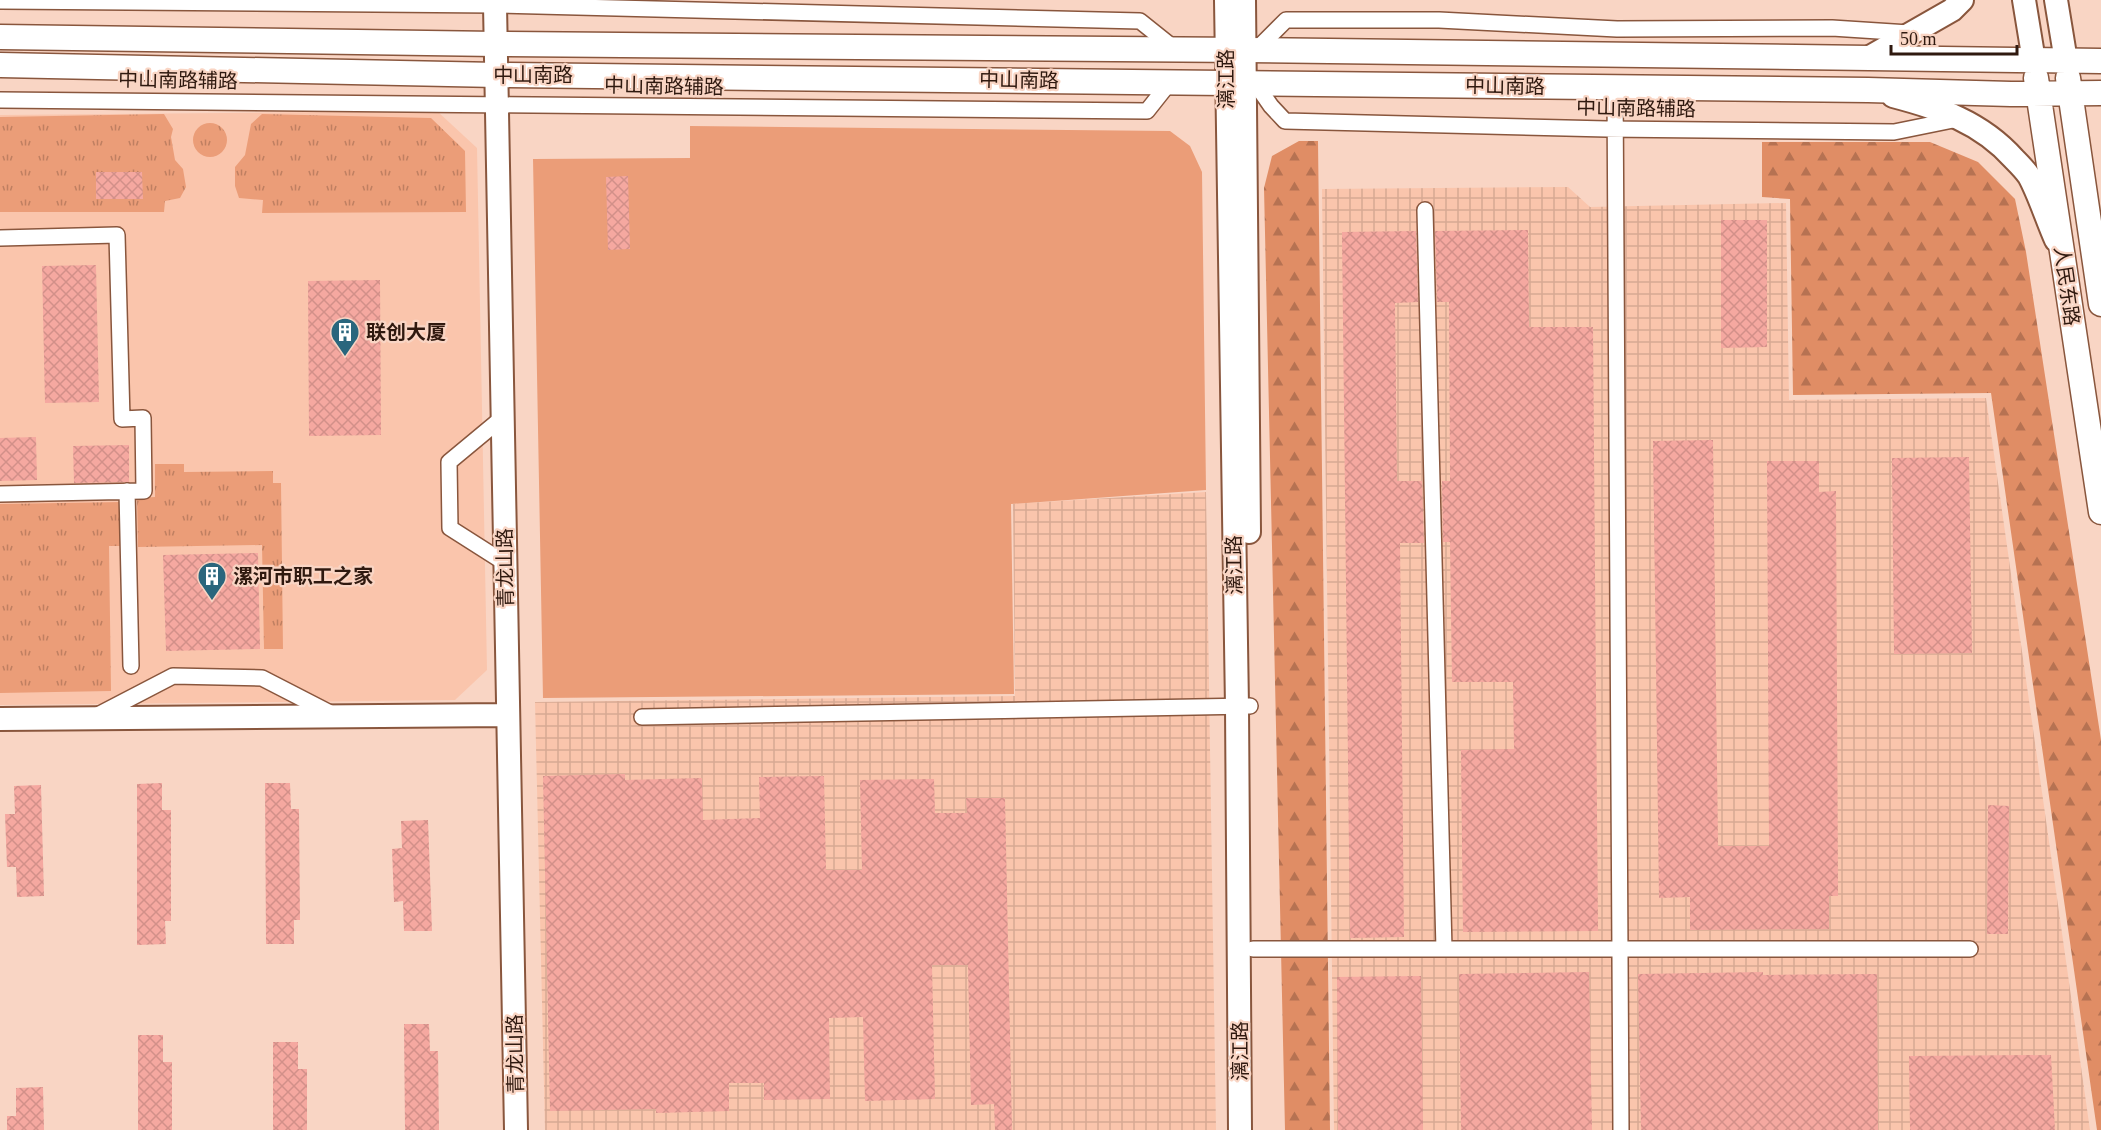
<svg xmlns="http://www.w3.org/2000/svg" width="2101" height="1130" font-family="'Times New Roman','Noto Sans SC',serif">
  <style>
    .built { fill: #fac5ac }
    .industrial { fill: url(#industrial-grid) }
    .grass { fill: url(#grass-tufts) }
    .forest { fill: url(#forest-firs) }
    .green { fill: #eb9d78 }
    .building { fill: url(#building-cross-hatch) }
    .lines { fill: none; stroke-linecap: round; stroke-linejoin: round }
    .street-casing { stroke: #89563d; stroke-width: 18 }
    .secondary-casing { stroke: #89563d; stroke-width: 26 }
    .primary-casing { stroke: #89563d; stroke-width: 27 }
    .street { stroke: #fff; stroke-width: 15 }
    .secondary { stroke: #fff; stroke-width: 22 }
    .primary { stroke: #fff; stroke-width: 24 }
    .labels { text-anchor: middle; dominant-baseline: central; stroke-width: 4.5; stroke-linejoin: round; paint-order: stroke }
    .street-label { font-size: 20px; fill: #2f190f; stroke: #f9d5c4 }
    .poi-label { font-size: 20px; font-weight: bold; fill: #2f190f; stroke: #f9d5c4; text-anchor: start }
  </style>
  <defs>
    <pattern id="industrial-grid" width="8" height="8" patternUnits="userSpaceOnUse" patternTransform="scale(1.5)"><rect width="8" height="8" fill="#fac5ac"/><path d="M0 4h8M4 0v8" fill="none" stroke="#d7a993"/></pattern>
    <pattern id="grass-tufts" width="24" height="20" patternUnits="userSpaceOnUse" patternTransform="scale(1.5)"><rect width="24" height="20" fill="#eb9d78"/><path d="M3 7l-1-3M5 7V3M7 7l1-3M15 17l-1-3M17 17v-4M19 17l1-3" fill="none" stroke="#bf7f61"/></pattern>
    <pattern id="forest-firs" width="22" height="20" patternUnits="userSpaceOnUse" patternTransform="scale(1.5)"><rect width="22" height="20" fill="#e08d65"/><path d="M5 1l3.5 6h-7zM16 11l3.5 6h-7z" fill="#b67252"/></pattern>
    <pattern id="building-cross-hatch" width="8" height="8" patternUnits="userSpaceOnUse" patternTransform="scale(1.5)"><rect width="8" height="8" fill="#f5a8a0"/><path d="M0 0l8 8M0 8l8-8" fill="none" stroke="#d29089"/></pattern>
  </defs>
  <rect width="100%" height="100%" fill="#f9d5c4"/>
  <path class="built" d="M 437,111 L 477,148 L 487,670 L 455,700 L 0,705 L 0,115 Z"/>
  <path class="industrial" d="M 1568,187 L 1590,207 L 1786,203 L 1789,400 L 1986,398 L 2090,1130 L 1334,1130 L 1322,189 Z
    M 1206,492 L 1216,1130 L 545,1130 L 535,702 L 1015,696 L 1013,504 Z"/>
  <path class="grass" d="M 164,114 L 173,129 L 171,137 L 175,160 L 183,169 L 186,187 L 180,198 L 165,201 L 164,212 L 0,212 L 0,117 Z
    M 262,114 L 431,118 L 465,151 L 466,212 L 262,213 L 263,200 L 239,198 L 235,186 L 235,167 L 245,155 L 251,124 Z
    M193 140a17 17 0 1 1 34 0a17 17 0 1 1-34 0Z
    M 155,464 L 184,464 L 184,472 L 273,471 L 273,483 L 281,483 L 283,649 L 264,649 L 262,545 L 138,547 L 137,498 L 155,497 Z
    M 122,502 L 123,546 L 109,546 L 111,691 L 0,693 L 0,504 Z"/>
  <path class="forest" d="M 1299,141 L 1318,141 L 1330,1130 L 1285,1130 L 1264,188 L 1272,156 Z
    M 1762,142 L 1930,142 L 1978,162 L 2015,199 L 2026,252 L 2101,740 L 2101,1130 L 2097,1130 L 1991,393 L 1793,395 L 1790,199 L 1762,197 Z"/>
  <path class="green" d="M 690,126 L 1170,131 L 1190,146 L 1202,172 L 1206,490 L 1011,504 L 1014,694 L 543,698 L 533,159 L 690,158 Z"/>
  <path class="building" d="M 96,172 L 142,172 L 143,199 L 96,199 Z
    M 628,176 L 630,249 L 608,250 L 606,177 Z
    M 1721,220 L 1767,220 L 1767,347 L 1721,348 Z
    M 1528,230 L 1529,327 L 1593,327 L 1598,931 L 1463,932 L 1461,750 L 1514,749 L 1513,682 L 1452,682 L 1450,542 L 1443,542 L 1442,481 L 1450,481 L 1449,302 L 1437,302 L 1435,231 Z
    M 1416,231 L 1418,302 L 1395,303 L 1397,481 L 1422,481 L 1424,543 L 1400,543 L 1404,937 L 1350,938 L 1342,232 Z
    M 96,265 L 99,402 L 45,403 L 42,266 Z
    M 380,280 L 381,435 L 309,436 L 308,281 Z
    M 36,437 L 37,480 L 0,481 L 0,438 Z
    M 1713,440 L 1718,846 L 1769,846 L 1767,461 L 1819,461 L 1819,492 L 1836,491 L 1838,896 L 1829,896 L 1829,929 L 1690,930 L 1690,897 L 1659,898 L 1653,441 Z
    M 129,445 L 129,482 L 74,483 L 73,446 Z
    M 1969,457 L 1972,653 L 1894,654 L 1892,458 Z
    M 258,553 L 260,649 L 166,651 L 163,555 Z
    M 625,774 L 625,780 L 702,778 L 703,820 L 760,818 L 759,777 L 824,776 L 826,870 L 862,870 L 860,780 L 934,779 L 935,813 L 967,813 L 966,798 L 1005,798 L 1012,1130 L 995,1130 L 994,1104 L 971,1105 L 968,965 L 932,965 L 935,1099 L 865,1101 L 863,1017 L 829,1018 L 830,1099 L 764,1100 L 764,1083 L 729,1083 L 729,1111 L 656,1113 L 656,1109 L 550,1111 L 543,776 Z
    M 162,783 L 162,810 L 171,810 L 171,921 L 165,921 L 166,944 L 137,945 L 137,784 Z
    M 265,783 L 290,783 L 291,809 L 299,809 L 300,920 L 294,920 L 294,944 L 266,944 Z
    M 41,785 L 44,896 L 17,897 L 16,867 L 7,867 L 5,814 L 15,814 L 14,786 Z
    M 1988,805 L 2009,806 L 2008,934 L 1987,934 Z
    M 428,820 L 432,931 L 404,931 L 403,901 L 394,902 L 392,849 L 402,848 L 401,821 Z
    M 1589,972 L 1592,1130 L 1461,1130 L 1459,974 Z
    M 1763,972 L 1763,975 L 1877,974 L 1878,1130 L 1641,1130 L 1638,974 Z
    M 1421,976 L 1423,1130 L 1338,1130 L 1337,977 Z
    M 404,1024 L 429,1024 L 430,1051 L 438,1051 L 439,1130 L 405,1130 Z
    M 138,1035 L 163,1035 L 163,1062 L 172,1062 L 172,1130 L 138,1130 Z
    M 273,1042 L 298,1042 L 298,1069 L 307,1069 L 307,1130 L 273,1130 Z
    M 2051,1055 L 2055,1130 L 1910,1130 L 1909,1056 Z
    M 43,1087 L 44,1130 L 7,1130 L 7,1116 L 16,1116 L 16,1088 Z"/>
  <g class="lines">
    <g class="street-casing">
      <path id="street" d="M 0,1 L 495,5 L 1140,21 L 1175,49
        M 1256,50 L 1286,20 L 1439,20 L 1617,29 L 1832,28 L 1909,33
        M 1255,83 L 1271,106 L 1285,121 L 1607,129 L 1894,132 L 1958,119
        M 1615,87 L 1621,1130
        M 0,100 L 1147,111 L 1170,82
        M 1425,210 L 1444,949
        M 0,238 L 117,235 L 122,419 L 143,418 L 144,491 L 0,494
        M 502,418 L 449,462 L 450,528 L 505,563
        M 127,491 L 131,666
        M 96,716 L 173,676 L 262,678 L 332,714
        M 642,717 L 1250,706
        M 1253,949 L 1970,949"/>
    </g>
    <g class="secondary-casing">
      <path id="secondary" d="M 1226,0 L 1237,707 L 1240,1130
        M 1244,0 L 1249,532
        M 2024,0 L 2034,61
        M 2056,0 L 2066,61
        M 495,5 L 516,1130
        M 1868,58 L 1952,10 L 1962,0
        M 1893,96 C 1939,108 1981,122 2014,159 C 2019,164 2025,170 2029,176 C 2039,194 2047,220 2056,240
        M 0,719 L 508,715"/>
    </g>
    <g class="primary-casing">
      <path id="primary" d="M 0,37 L 496,44 L 1246,50 L 2101,61
        M 0,65 L 497,75 L 1868,90 L 2011,94 L 2101,93
        M 2036,78 L 2101,512
        M 2068,78 L 2101,304"/>
    </g>
    <use href="#street" class="street"/>
    <use href="#secondary" class="secondary"/>
    <use href="#primary" class="primary"/>
  </g>
  <defs>
    <g id="building-pin" transform="scale(1.5)"><path d="M0 17L-7.5 6A9.5 9.5 0 1 1 7.5 6Z" fill="#2a667d" stroke="#f9d5c4"/><path d="M-4-6H4V6H1V3H-1V6H-4ZM-2.5-4.3h1.7v1.8h-1.7ZM.8-4.3h1.7v1.8H.8ZM-2.5-1h1.7V.8h-1.7ZM.8-1h1.7V.8H.8Z" fill="#fff"/></g>
  </defs>
  <g fill-rule="evenodd">
    <use href="#building-pin" x="345" y="332"/>
    <use href="#building-pin" x="212" y="576"/>
  </g>
  <g class="labels">
    <g class="street-label">
      <text x="533" y="75">中山南路</text>
      <text transform="translate(1226 79) rotate(-90)">漓江路</text>
      <text transform="translate(178 80) rotate(1)">中山南路辅路</text>
      <text transform="translate(1019 80) rotate(1)">中山南路</text>
      <text transform="translate(664 86) rotate(1)">中山南路辅路</text>
      <text transform="translate(1505 86) rotate(1)">中山南路</text>
      <text transform="translate(1636 108) rotate(1)">中山南路辅路</text>
      <text transform="translate(2067 286) rotate(82)">人民东路</text>
      <text transform="translate(1234 565) rotate(-91)">漓江路</text>
      <text transform="translate(505 568) rotate(-91)">青龙山路</text>
      <text transform="translate(1240 1051) rotate(-90)">漓江路</text>
      <text transform="translate(515 1054) rotate(-91)">青龙山路</text>
    </g>
    <g class="poi-label">
      <text x="366" y="332">联创大厦</text>
      <text x="233" y="576">漯河市职工之家</text>
    </g>
  </g>
  <path d="M1891 45v9h126v-9" fill="none" stroke="#2f190f" stroke-width="3"/>
  <text x="1900" y="45" font-size="18" fill="#2f190f" stroke="#f9d5c4" stroke-width="4.5" paint-order="stroke">50 m</text>
</svg>
